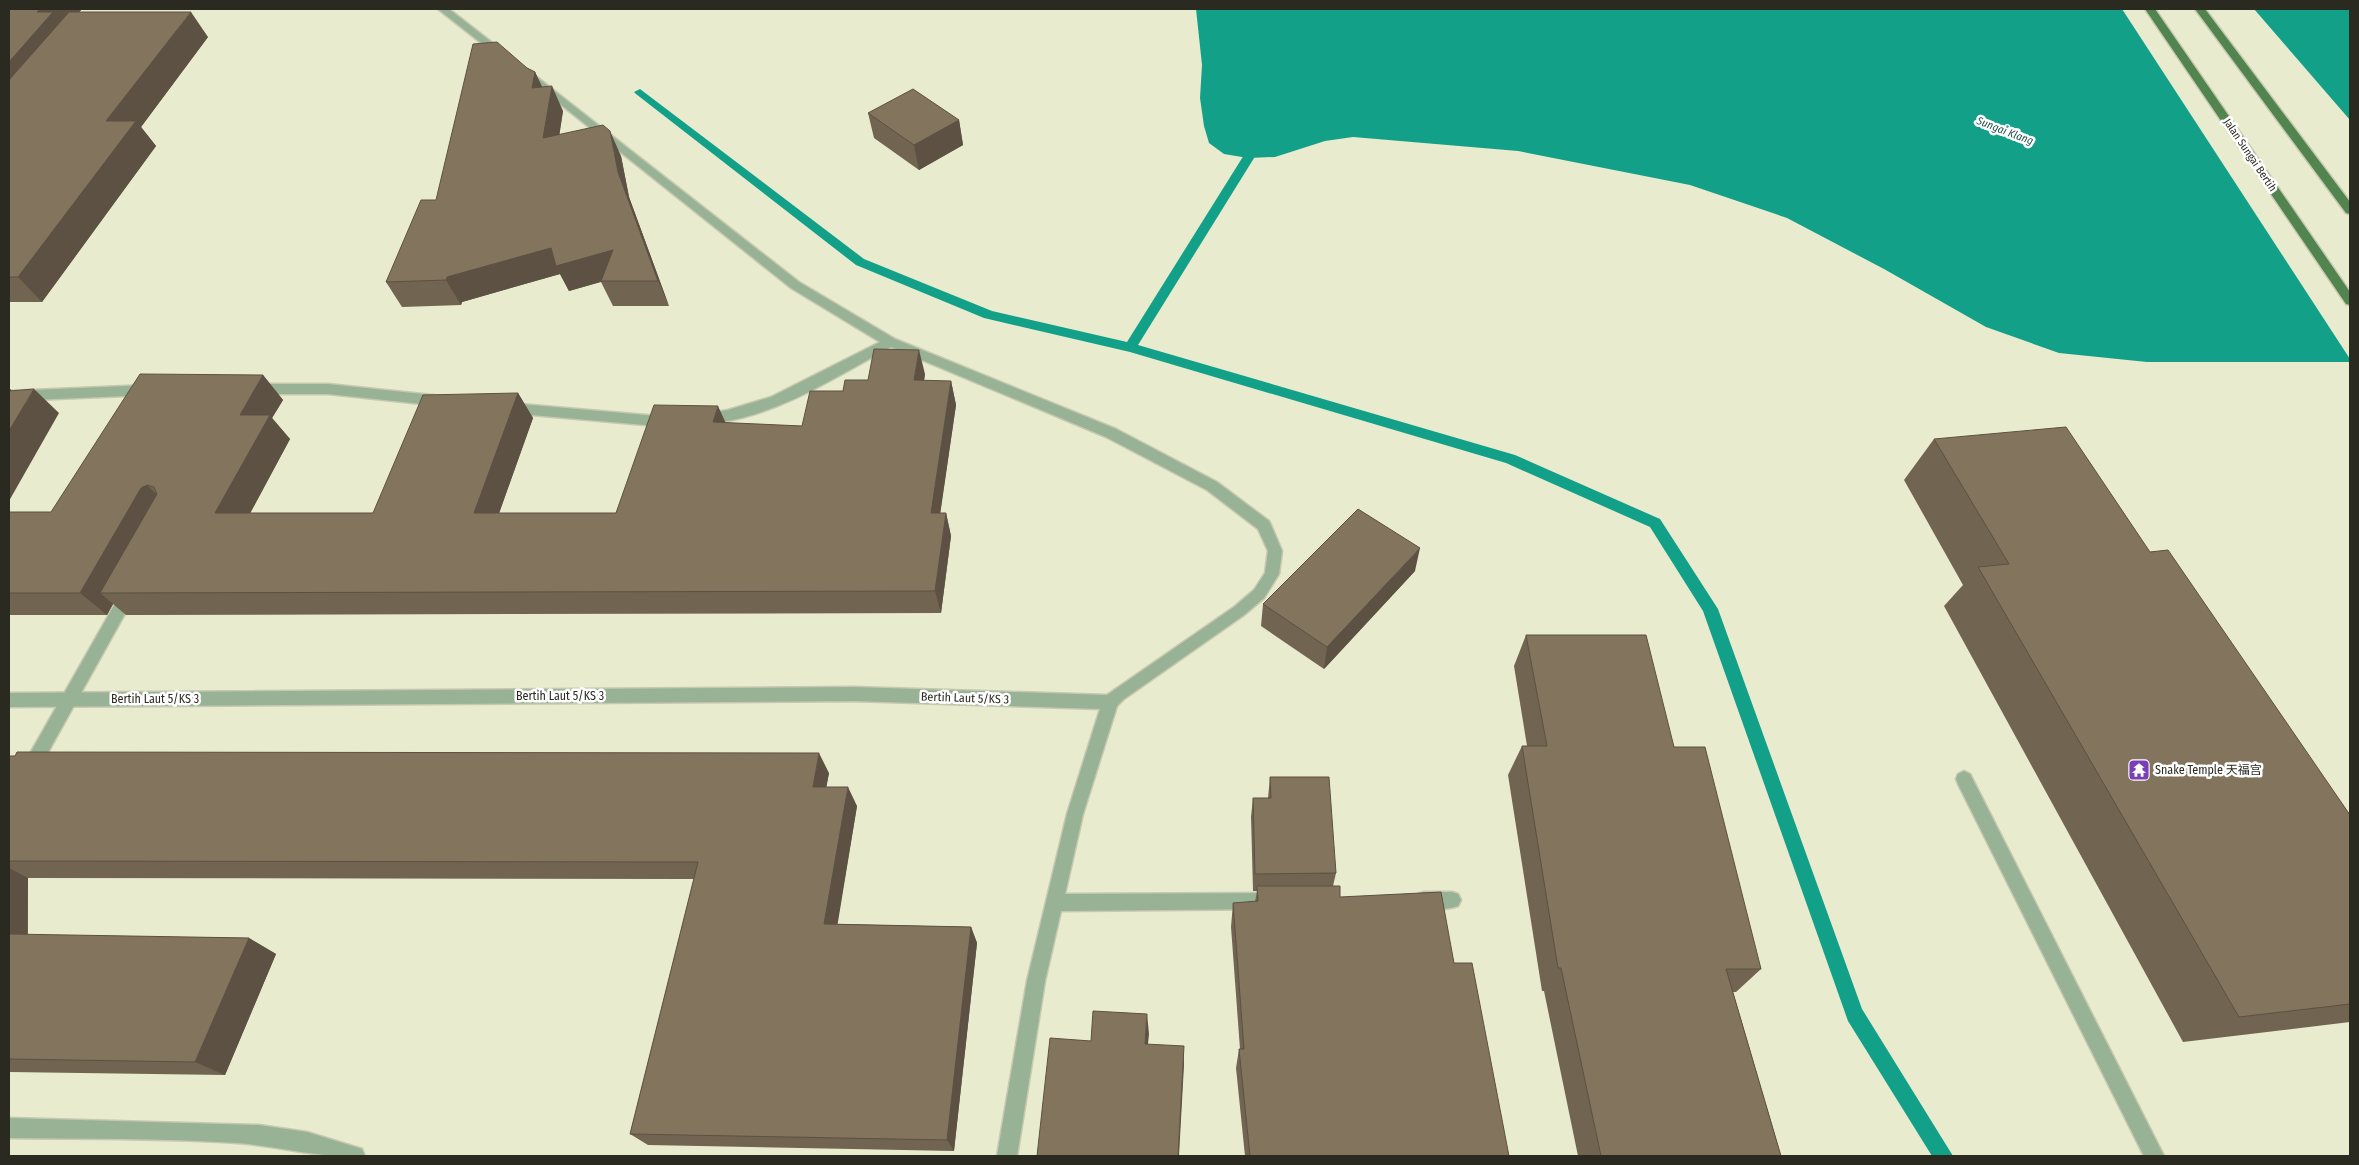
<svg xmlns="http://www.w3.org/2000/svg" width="2359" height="1165" font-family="'Fira Sans Condensed','Noto Sans SC',sans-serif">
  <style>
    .water { fill: #13a088 }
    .pier { fill: #e9ebcf }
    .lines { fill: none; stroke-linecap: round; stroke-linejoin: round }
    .stream { fill: #13a088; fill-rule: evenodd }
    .lane-casing { stroke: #c7c8b0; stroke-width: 3 }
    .street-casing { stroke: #c7c8b0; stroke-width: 3 }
    .primary-casing { stroke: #c7c8b0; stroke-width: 3 }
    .lane { fill: #97b295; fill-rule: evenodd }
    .street { fill: #97b295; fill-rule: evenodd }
    .primary { fill: #51844e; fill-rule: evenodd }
    .wall { fill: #716451 }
    .shaded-wall { fill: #5c5142 }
    .building { fill: #83745e; stroke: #5c5142 }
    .labels { text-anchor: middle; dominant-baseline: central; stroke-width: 5; stroke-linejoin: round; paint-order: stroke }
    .far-water-label { font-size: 11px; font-style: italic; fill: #225449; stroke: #fff }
    .far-street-label { font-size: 11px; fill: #2a2a20; stroke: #fff }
    .street-label { font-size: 12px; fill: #2a2a20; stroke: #fff }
    .poi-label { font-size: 12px; fill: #2a2a20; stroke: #fff; text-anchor: start }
  </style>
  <rect width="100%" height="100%" fill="#e9ebcf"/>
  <path class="water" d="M 1196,9 L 2350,9 L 2350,362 L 2147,362 L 2059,353 L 1986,327 L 1884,269 L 1787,218 L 1690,185 L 1518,151 L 1353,137 L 1325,141 L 1275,157 L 1248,158 L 1224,154 L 1209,143 L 1204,126 L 1200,98 L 1202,65 Z"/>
  <path class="pier" d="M 2122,9 L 2254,9 L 2350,120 L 2350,359 Z"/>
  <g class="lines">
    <path class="stream" d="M 640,89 L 864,259 L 992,311 L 1127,342 L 1254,139 L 1262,139 L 1264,142 L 1138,345 L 1515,455 L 1660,519 L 1718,609 L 1862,1009 L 1953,1156 L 1932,1156 L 1848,1021 L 1703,611 L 1650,527 L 1506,463 L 1130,352 L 984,318 L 856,265 L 636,94 L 634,92 Z"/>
    <g class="lane-casing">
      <path id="lane" d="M 129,586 L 134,588 L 137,592 L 36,774 L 30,776 L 24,774 L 22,769 L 24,764 L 124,588 Z
        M 1964,771 L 1970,774 L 2164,1156 L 2144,1156 L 1958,784 L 1956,779 L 1958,774 Z"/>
    </g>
    <g class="street-casing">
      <path id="street" d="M 438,9 L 449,9 L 508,55 L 507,57 L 499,57 Z
        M 524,67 L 799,282 L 895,339 L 1116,429 L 1217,482 L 1269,521 L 1271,525 L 1282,551 L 1279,574 L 1264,598 L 1244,615 L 1124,699 L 1117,706 L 1083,814 L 1065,894 L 1276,893 L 1282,895 L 1285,901 L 1282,907 L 1276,909 L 1061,911 L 1045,981 L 1017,1156 L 997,1156 L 1027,981 L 1067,814 L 1100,709 L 854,701 L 9,707 L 9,693 L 854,687 L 1107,695 L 1234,607 L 1254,590 L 1265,573 L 1268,551 L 1258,529 L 1207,490 L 1106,437 L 891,347 C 837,376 782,413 721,422 C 713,423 706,425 698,423 L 696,419 L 698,415 L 728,410 L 771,397 L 880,342 L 791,288 L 520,72 L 520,68 Z
        M 255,384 L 328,384 L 441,396 L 446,397 L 448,401 L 446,405 L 441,406 L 328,394 L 255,394 L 248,389 Z
        M 149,385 L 156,390 L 149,395 L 9,401 L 9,391 Z
        M 509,403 L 668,417 L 673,418 L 675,422 L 673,426 L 668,427 L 509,413 L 504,412 L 502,408 L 504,404 Z
        M 1424,892 L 1452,892 L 1458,894 L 1461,900 L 1458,906 C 1447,910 1429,910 1418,906 L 1415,900 L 1418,894 Z
        M 9,1118 L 259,1125 L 307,1132 L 362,1149 L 365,1156 C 322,1159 280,1146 237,1143 C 161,1138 85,1139 9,1138 Z"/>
    </g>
    <g class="primary-casing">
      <path id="primary" d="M 2145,9 L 2155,9 L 2350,292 L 2350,305 L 2346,304 Z
        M 2195,9 L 2205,9 L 2350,202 L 2350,214 L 2346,213 Z"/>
    </g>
    <use href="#lane" class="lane"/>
    <use href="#street" class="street"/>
    <use href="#primary" class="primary"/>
  </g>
  <path class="wall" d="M 9,9 L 82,9 L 79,12 L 208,37 L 141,127 L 156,146 L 42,302 L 9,302 Z
    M 527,68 L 535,72 L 542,87 L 563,111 L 559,135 L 621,156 L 629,197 L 669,306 L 613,306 L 601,282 L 569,291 L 560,274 L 462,302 L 461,305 L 402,307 L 386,282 Z
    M 868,113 L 959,120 L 963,145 L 919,170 L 874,138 Z
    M 925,374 L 924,381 L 951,381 L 956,405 L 940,513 L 946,513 L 951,536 L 941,613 L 126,615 L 113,604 L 107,615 L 9,615 L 9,512 L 51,512 L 263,375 L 283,400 L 272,418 L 290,439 L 250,513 L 373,513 L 518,393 L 533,418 L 499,513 L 616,513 L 726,423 L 802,426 L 843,391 L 868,380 Z
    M 1934,439 L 2150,552 L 2350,815 L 2350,1022 L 2183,1042 L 1944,606 L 1963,585 L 1904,480 Z
    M 1415,571 L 1324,669 L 1261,626 L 1263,604 Z
    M 1526,635 L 1674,747 L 1761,969 L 1736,992 L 1733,992 L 1781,1156 L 1578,1156 L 1544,991 L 1542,991 L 1508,775 L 1522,746 L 1527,746 L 1514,666 Z
    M 9,756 L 829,773 L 826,787 L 857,806 L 837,924 L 971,927 L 977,943 L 954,1151 L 648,1145 L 630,1134 L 694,879 L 28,878 L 28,935 L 249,938 L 276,954 L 225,1075 L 9,1072 Z
    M 1270,777 L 1336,873 L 1333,886 L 1340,897 L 1454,963 L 1509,1156 L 1245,1156 L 1236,1068 L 1239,1049 L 1240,1049 L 1231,927 L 1233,903 L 1255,902 L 1257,891 L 1253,891 L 1251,817 L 1253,798 L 1268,798 Z"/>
  <path class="shaded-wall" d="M 40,9 L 82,9 L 65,28 L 9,110 L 9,62 L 37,12 Z
    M 191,12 L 208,37 L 141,127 L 156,146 L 42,302 L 18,277 L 106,121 Z
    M 535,72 L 547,97 L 532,88 Z
    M 552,86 L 563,111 L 555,164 L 543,138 Z
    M 959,120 L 963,145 L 919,170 L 914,145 Z
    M 610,131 L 621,156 L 629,197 L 669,306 L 658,281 L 618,172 Z
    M 551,248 L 613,250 L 624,275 L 569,291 L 560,274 L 462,302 L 461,305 L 446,280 L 447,277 Z
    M 919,350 L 925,374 L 920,405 L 914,380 Z
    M 263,375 L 283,400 L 272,418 L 290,439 L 238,536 L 215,513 L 240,415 Z
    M 951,381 L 956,405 L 937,536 L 931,513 Z
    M 9,388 L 26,403 L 34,389 L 59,413 L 9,501 Z
    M 518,393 L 533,418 L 491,536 L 474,513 Z
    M 718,406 L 729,430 L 713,422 Z
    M 147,485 L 171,508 L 100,593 L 113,604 L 107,615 L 80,593 L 141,488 Z
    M 946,513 L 951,536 L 941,613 L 935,591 Z
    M 1420,548 L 1415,571 L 1324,669 L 1327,647 Z
    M 819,753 L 829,773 L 823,806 L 813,787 Z
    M 848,787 L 857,806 L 835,940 L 824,924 Z
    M 9,868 L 28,878 L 27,950 L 9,941 Z
    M 971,927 L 977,943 L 954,1151 L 947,1140 Z
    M 249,938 L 276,954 L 225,1075 L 195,1062 Z
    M 1147,1014 L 1149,1034 L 1146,1063 L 1145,1044 Z
    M 1184,1046 L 1184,1065 L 1179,1156 L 1178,1156 Z"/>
  <path class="building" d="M 9,9 L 40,9 L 37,12 L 53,12 L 9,62 Z
    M 69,12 L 191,12 L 106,121 L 136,121 L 18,277 L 9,277 L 9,80 Z
    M 497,42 L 527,68 L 535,72 L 532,88 L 552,86 L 543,138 L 603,125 L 610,131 L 618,172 L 658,281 L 601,281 L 613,250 L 556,266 L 551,248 L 447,277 L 446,280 L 386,282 L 421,200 L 436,200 L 473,44 Z
    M 913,89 L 959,120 L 914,145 L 868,113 Z
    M 874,349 L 919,350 L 914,380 L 951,381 L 931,513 L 946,513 L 935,591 L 100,593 L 157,494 L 154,487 L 147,485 L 141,488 L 80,593 L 9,593 L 9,512 L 51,512 L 140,374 L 263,375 L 240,415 L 270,415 L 215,513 L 373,513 L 423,395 L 518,393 L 474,513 L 616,513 L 654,405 L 718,406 L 713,422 L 802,426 L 810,391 L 843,391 L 845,380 L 868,380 Z
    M 34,389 L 9,431 L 9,391 Z
    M 2066,427 L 2150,552 L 2168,550 L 2350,815 L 2350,1004 L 2239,1017 L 1978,567 L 2009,564 L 1934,439 Z
    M 1358,509 L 1420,548 L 1327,647 L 1263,604 Z
    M 1526,635 L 1646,635 L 1674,747 L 1705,747 L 1761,969 L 1726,969 L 1781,1156 L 1601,1156 L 1561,968 L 1558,968 L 1522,746 L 1547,746 Z
    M 17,752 L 819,753 L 813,787 L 848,787 L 824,924 L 971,927 L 947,1140 L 630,1134 L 698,862 L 9,861 L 9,756 L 15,756 Z
    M 1270,777 L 1329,777 L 1336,873 L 1255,874 L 1253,798 L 1271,798 Z
    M 1257,886 L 1340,886 L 1340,897 L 1441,892 L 1454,963 L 1472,963 L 1509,1156 L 1250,1156 L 1239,1049 L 1244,1049 L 1233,903 L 1258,901 Z
    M 9,934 L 249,938 L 195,1062 L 9,1059 Z
    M 1093,1011 L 1147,1014 L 1145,1044 L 1184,1046 L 1178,1156 L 1037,1156 L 1050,1038 L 1091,1041 Z"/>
  <defs>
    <g id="temple-square" transform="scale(1.125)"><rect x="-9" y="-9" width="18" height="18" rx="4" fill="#793fb5" stroke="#fff"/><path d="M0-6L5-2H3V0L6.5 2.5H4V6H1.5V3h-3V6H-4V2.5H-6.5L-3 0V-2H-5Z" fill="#fff"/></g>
  </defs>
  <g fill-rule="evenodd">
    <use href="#temple-square" x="2139" y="770"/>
  </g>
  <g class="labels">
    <g class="far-water-label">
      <text transform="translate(2005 131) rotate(21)">Sungai Klang</text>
    </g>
    <g class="far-street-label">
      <text transform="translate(2250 155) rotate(56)">Jalan Sungai Bertih</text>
    </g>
    <g class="street-label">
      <text x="560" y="696">Bertih Laut 5/KS 3</text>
      <text transform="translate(965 698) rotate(2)">Bertih Laut 5/KS 3</text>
      <text x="155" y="699">Bertih Laut 5/KS 3</text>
    </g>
    <g class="poi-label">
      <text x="2155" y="770">Snake Temple 天福宫</text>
    </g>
  </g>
  <rect width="2359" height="1165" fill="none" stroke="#2a2a20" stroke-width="20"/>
</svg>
